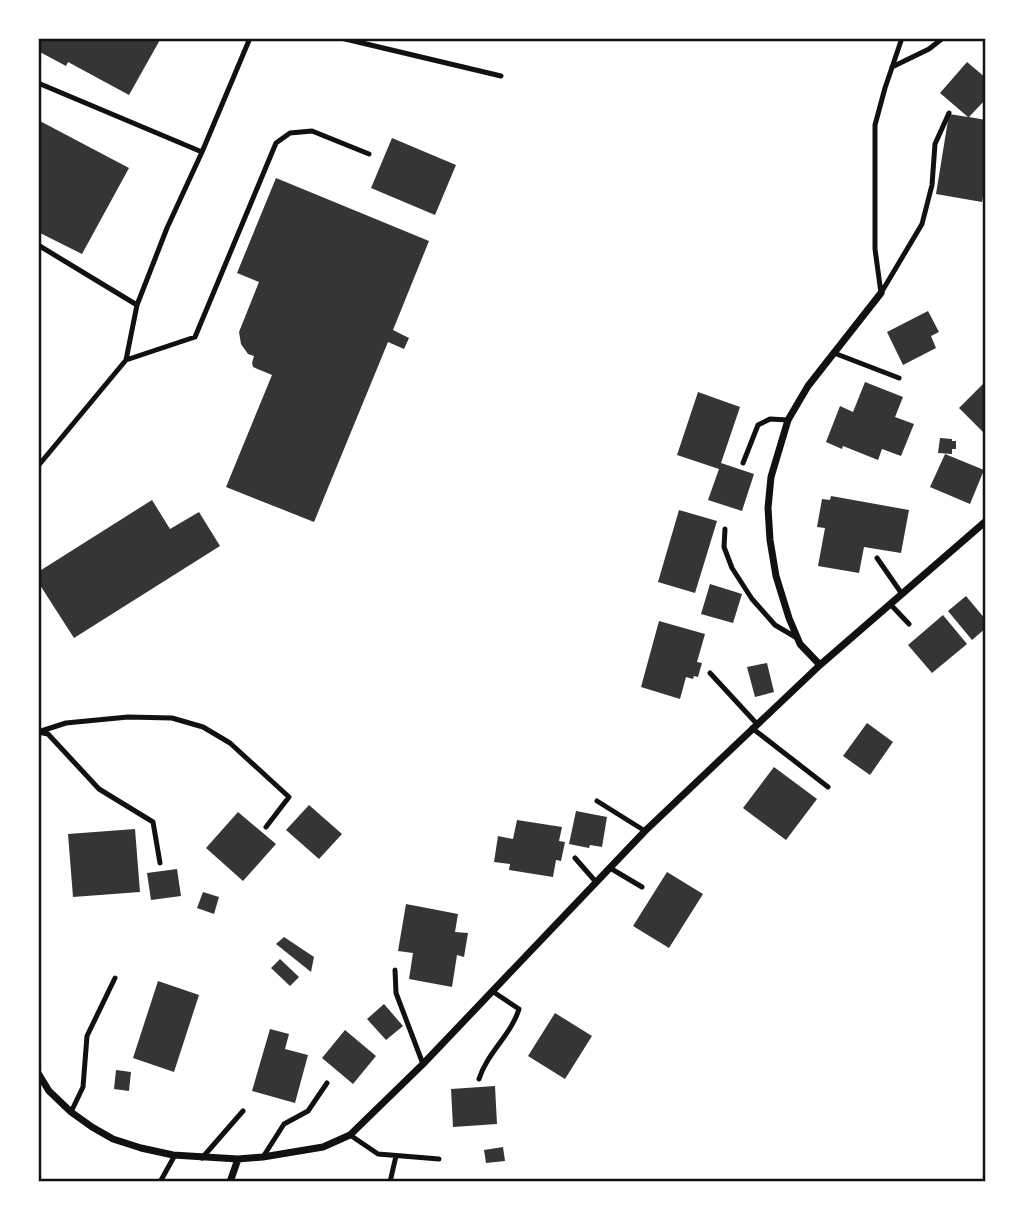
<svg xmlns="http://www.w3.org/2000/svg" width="1024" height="1220" font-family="Overpass,sans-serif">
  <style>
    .building { fill: #353535 }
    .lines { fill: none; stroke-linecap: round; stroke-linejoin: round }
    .service { stroke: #111; stroke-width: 5 }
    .minor { stroke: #111; stroke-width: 7 }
    .neatline { fill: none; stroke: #111; stroke-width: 2.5 }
  </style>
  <rect width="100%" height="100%" fill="#fff"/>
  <path class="building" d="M 38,38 L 161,38 L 129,95 L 68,62 L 66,66 L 38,51 Z
    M 967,62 L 986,78 L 986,99 L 969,117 L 986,120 L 986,181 L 982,202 L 936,194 L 949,114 L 968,117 L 940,93 Z
    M 38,120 L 129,168 L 82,254 L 38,232 Z
    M 392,138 L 456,165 L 435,215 L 371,188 Z
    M 276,178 L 429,241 L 393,330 L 409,338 L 404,349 L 388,342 L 314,522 L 226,487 L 272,375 L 253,367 L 252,363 L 254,356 L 248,354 L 241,344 L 239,332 L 259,282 L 237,273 Z
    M 928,311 L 939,332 L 931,336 L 936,348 L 903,365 L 887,332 Z
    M 986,381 L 986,435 L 959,408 Z
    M 865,382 L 903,397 L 895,417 L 914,424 L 901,456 L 882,449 L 878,460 L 843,446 L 842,449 L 826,442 L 840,406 L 853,412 Z
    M 698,392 L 740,407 L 721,463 L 754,474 L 742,511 L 708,500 L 719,469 L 677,455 Z
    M 940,438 L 952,439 L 952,441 L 956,441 L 956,449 L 952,449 L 952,454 L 938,453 Z
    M 945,454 L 984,470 L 970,504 L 930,487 Z
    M 831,496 L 909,510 L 901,553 L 864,547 L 859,573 L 818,566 L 825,528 L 817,527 L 822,499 L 830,500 Z
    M 152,500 L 170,529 L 199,512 L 220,546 L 74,638 L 38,582 L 38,572 Z
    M 679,510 L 717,521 L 695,593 L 658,582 Z
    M 710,584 L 742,594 L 733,623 L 701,614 Z
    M 966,596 L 986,620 L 986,628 L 972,640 L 948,611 Z
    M 943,615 L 967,644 L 932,673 L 908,645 Z
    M 659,621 L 705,634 L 697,662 L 702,663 L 698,677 L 694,676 L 693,679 L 686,677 L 680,699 L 641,687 Z
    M 767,663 L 774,692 L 755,697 L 747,667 Z
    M 867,723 L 893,742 L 870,775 L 843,756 Z
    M 774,767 L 817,799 L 786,840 L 743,808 Z
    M 309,805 L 342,834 L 319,859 L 286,830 Z
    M 576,811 L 607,817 L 602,847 L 590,845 L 589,848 L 569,844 Z
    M 238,812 L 276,844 L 243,881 L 206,848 Z
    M 517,820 L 562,827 L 559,841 L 565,842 L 561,861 L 556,860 L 553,877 L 509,870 L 510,864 L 494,862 L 498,836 L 513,839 Z
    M 135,829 L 140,892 L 73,897 L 68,834 Z
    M 177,869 L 181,896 L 151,900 L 147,873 Z
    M 667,872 L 703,894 L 669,948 L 633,926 Z
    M 203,892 L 219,897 L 214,914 L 197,908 Z
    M 406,904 L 458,914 L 455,932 L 468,933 L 464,957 L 457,955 L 452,987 L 409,979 L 413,953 L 398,951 Z
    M 284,937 L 314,957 L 311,972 L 276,944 Z
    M 280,959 L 299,977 L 290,986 L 271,968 Z
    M 158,981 L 199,995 L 174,1072 L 133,1058 Z
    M 384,1004 L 403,1026 L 386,1040 L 367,1019 Z
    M 555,1013 L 592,1036 L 565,1079 L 528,1056 Z
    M 270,1029 L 289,1034 L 285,1049 L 308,1055 L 295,1103 L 252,1091 Z
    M 345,1030 L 376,1056 L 353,1084 L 322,1058 Z
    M 116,1070 L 131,1072 L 129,1091 L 114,1089 Z
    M 495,1086 L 497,1124 L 453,1127 L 451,1089 Z
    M 503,1147 L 505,1161 L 486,1163 L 484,1150 Z"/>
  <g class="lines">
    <path class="service" d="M 341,38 L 501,76
      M 892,67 L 929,49 L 943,38
      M 38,83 L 202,152
      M 38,245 L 137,305
      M 881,293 L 875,249 L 875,125 L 885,88 L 902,38
      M 881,293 L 922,224 L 932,185 L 935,144 L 949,113
      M 834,353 L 899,378
      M 126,360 L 195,337 L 276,143 L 290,133 L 312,131 L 369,154
      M 743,463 L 758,425 L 770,419 L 788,420
      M 38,466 L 126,360 L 137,305 L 167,228 L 202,152 L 250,38
      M 725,529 L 724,547 L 732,568 L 752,599 L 775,625 L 797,638
      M 877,558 L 902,594
      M 891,605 L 909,624
      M 710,673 L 757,724
      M 752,728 L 828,787
      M 38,732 L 66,723 L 128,717 L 172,718 L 203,727 L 230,743 L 289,797 L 266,827
      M 38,732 L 48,734 L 99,789 L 153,822 L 160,863
      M 597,801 L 645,831
      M 575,858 L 596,882
      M 610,868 L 642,887
      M 395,970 L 396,993 L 423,1064
      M 479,1079 C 487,1053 511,1035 519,1009 L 492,991
      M 71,1112 L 83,1087 L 87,1036 L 115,978
      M 350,1135 L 378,1154 L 439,1159
      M 263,1157 L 284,1124 L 308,1111 L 327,1083
      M 202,1158 L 243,1111
      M 160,1182 L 175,1155
      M 390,1182 L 396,1156"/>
    <path class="minor" d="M 820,665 L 800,644 L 789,618 L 776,576 L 770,540 L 768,508 L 771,477 L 788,420 L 808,386 L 881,293
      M 38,1073 L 49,1091 L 71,1112 L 92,1127 L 113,1139 L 141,1148 L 173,1155 L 238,1159 L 263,1157 L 323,1147 L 350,1135 L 423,1064 L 645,831 L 820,665 L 986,521
      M 230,1182 L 238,1159"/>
  </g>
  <rect width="1024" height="1220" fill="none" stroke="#ffffff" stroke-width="80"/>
  <rect x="40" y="40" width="944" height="1140" class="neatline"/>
</svg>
